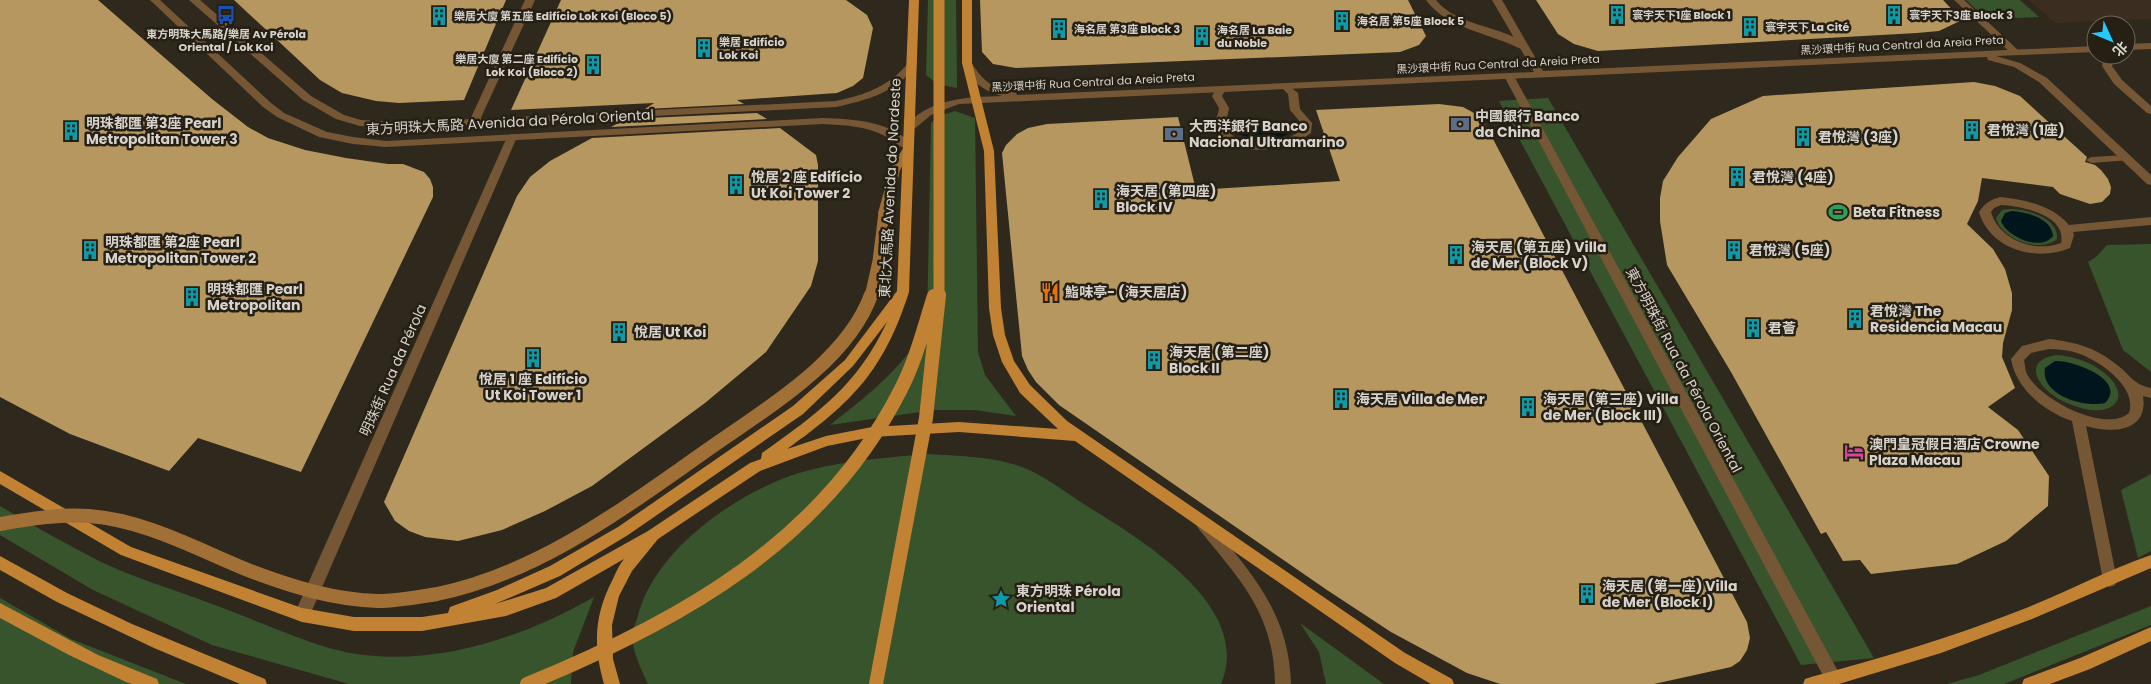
<svg xmlns="http://www.w3.org/2000/svg" width="2151" height="684" font-family="Poppins,'Noto Sans SC',sans-serif">
  <style>
    .education { fill: #3c2d21 }
    .green { fill: #38542d }
    .water { fill: #01151d }
    .building { fill: #b6975f }
    .lines { fill: none; stroke-linecap: round; stroke-linejoin: round }
    .service { fill: #765735; fill-rule: evenodd }
    .pedestrian { fill: #765735; fill-rule: evenodd }
    .minor { fill: #765735; fill-rule: evenodd }
    .secondary { fill: #a17036; fill-rule: evenodd }
    .primary { fill: #c28234; fill-rule: evenodd }
    .secondary-bridge-far1 { stroke: #a17036; stroke-width: 11 }
    .secondary-bridge { stroke: #a17036; stroke-width: 14 }
    .primary-bridge-far1 { stroke: #c28234; stroke-width: 11 }
    .primary-bridge { stroke: #c28234; stroke-width: 14 }
    .labels { text-anchor: middle; dominant-baseline: central; stroke-width: 5; stroke-linejoin: round; paint-order: stroke }
    .far-poi-label { font-size: 11px; font-weight: bold; fill: #d7d3cc; stroke: #251f14; text-anchor: start }
    .far-street-label { font-size: 11px; fill: #d7d3cc; stroke: #251f14 }
    .poi-label { font-size: 14px; font-weight: bold; fill: #d7d3cc; stroke: #251f14; text-anchor: start }
    .street-label { font-size: 14px; fill: #d7d3cc; stroke: #251f14 }
  </style>
  <rect width="100%" height="100%" fill="#2f281d"/>
  <path class="education" d="M 2029,0 L 2151,0 L 2151,19 L 2055,23 Z"/>
  <path class="green" d="M 928,0 L 956,0 L 957,88 L 937,84 L 926,75 Z
    M 1966,0 L 2020,0 L 2039,17 L 1986,19 Z
    M 1548,98 L 1874,658 L 1801,665 L 1499,101 Z
    M 955,111 L 975,118 L 978,352 L 985,375 L 1016,416 L 975,410 L 934,410 L 830,425 C 867,396 905,367 927,324 L 931,123 L 939,116 Z
    M 2009,209 C 2026,209 2059,217 2057,239 C 2040,254 2001,239 1996,218 L 2002,210 Z
    M 2151,244 L 2151,372 L 2123,350 L 2088,262 L 2096,257 L 2107,245 Z
    M 2058,355 C 2077,357 2096,364 2110,378 C 2131,401 2109,415 2085,409 C 2073,406 2060,401 2050,393 C 2031,377 2029,358 2058,355 Z
    M 928,454 C 958,456 992,456 1022,467 C 1044,475 1066,493 1087,506 C 1141,540 1254,606 1221,684 L 648,684 C 642,671 633,653 632,637 C 632,632 635,624 637,619 C 652,555 723,503 782,479 C 824,462 882,458 928,454 Z
    M 2151,474 L 2151,551 L 2138,558 L 2121,490 Z
    M 0,506 C 32,525 66,544 99,561 C 134,578 173,589 209,603 C 249,617 289,636 329,648 C 417,673 518,641 594,597 L 573,652 L 571,684 L 349,684 L 212,645 L 93,590 L 0,535 Z
    M 0,598 L 71,639 L 186,684 L 0,684 Z
    M 2151,606 L 2151,625 L 2004,684 L 1947,684 L 1979,675 Z
    M 1300,623 L 1384,684 L 1326,684 L 1319,652 Z"/>
  <path class="water" d="M 1258,124 L 1270,124 L 1293,129 L 1293,132 C 1275,142 1257,141 1238,134 L 1247,127 Z
    M 2012,211 C 2026,212 2052,218 2053,236 C 2041,252 2007,237 2001,221 L 2005,213 Z
    M 2055,361 C 2073,360 2128,380 2105,403 C 2084,408 2040,395 2045,368 Z"/>
  <path class="building" d="M 0,0 L 98,0 L 212,99 L 248,127 L 268,138 L 305,150 L 346,158 L 388,164 L 403,164 L 424,172 L 430,179 L 433,187 L 433,197 L 301,472 L 198,438 L 169,471 L 70,434 L 0,397 Z
    M 234,0 L 506,0 L 464,100 L 399,103 L 376,101 L 342,93 L 320,80 Z
    M 561,0 L 846,0 L 867,15 L 873,28 L 863,78 L 853,86 L 837,93 L 737,100 L 744,104 L 645,109 L 654,103 L 511,110 Z
    M 980,0 L 1408,0 L 1426,36 L 1419,45 L 1400,52 L 1016,68 L 993,64 L 982,52 Z
    M 1536,0 L 1943,0 L 1962,20 L 1939,31 L 1917,33 L 1598,51 L 1574,44 L 1558,34 Z
    M 1974,82 L 1995,86 L 2020,96 L 2087,157 L 2085,162 L 2095,165 L 2101,170 L 2108,179 L 2111,187 L 2110,194 L 2102,202 L 2090,204 L 2060,194 L 2053,187 L 1982,178 L 1978,201 L 1967,224 L 1993,249 L 2005,269 L 2012,293 L 2012,310 L 2003,343 L 2002,357 L 2015,388 L 1988,407 L 2018,430 L 2049,476 L 2048,506 L 2006,541 L 1957,564 L 1871,574 L 1860,560 L 1843,561 L 1826,532 L 1821,534 L 1731,372 L 1667,265 L 1660,221 L 1660,198 L 1663,181 L 1678,157 L 1711,119 L 1763,96 Z
    M 1439,104 L 1463,107 L 1474,113 L 1483,120 L 1747,622 L 1750,638 L 1747,650 L 1740,661 L 1731,667 L 1654,684 L 1500,684 L 1467,673 L 1391,632 L 1327,590 L 1059,405 L 1036,382 L 1028,370 L 1022,356 L 1002,153 L 1006,145 L 1017,134 L 1028,128 L 1047,124 L 1178,117 L 1196,190 L 1340,181 L 1316,110 Z
    M 757,113 L 767,119 L 611,127 L 626,119 Z
    M 780,128 L 816,155 L 818,165 L 818,261 L 811,286 L 766,352 L 705,403 L 592,486 L 545,511 L 502,530 L 458,541 L 425,537 L 409,531 L 395,521 L 384,502 L 517,196 L 530,177 L 550,161 L 592,138 Z"/>
  <g class="lines">
    <path class="service" d="M 1426,0 L 1436,0 C 1458,28 1508,26 1529,47 L 1527,49 L 1521,49 C 1490,33 1447,29 1426,0 Z
      M 1285,83 L 1298,93 L 1300,109 L 1312,123 L 1311,133 C 1289,149 1242,159 1222,137 C 1219,134 1215,131 1215,127 C 1214,121 1219,114 1219,108 L 1212,96 L 1217,87 L 1221,86 L 1226,89 L 1222,96 L 1229,108 L 1225,128 C 1243,151 1281,145 1302,130 L 1302,124 L 1290,110 L 1288,94 L 1280,86 Z
      M 2127,155 L 2132,158 L 2131,160 L 2091,163 L 2086,160 L 2091,157 Z
      M 2000,197 C 2024,199 2053,206 2069,225 L 2151,217 L 2151,225 L 2073,232 L 2074,235 L 2070,248 C 2037,262 1990,250 1979,212 C 1985,203 1990,200 2000,197 ZM 2001,205 C 2021,206 2067,215 2061,243 C 2035,253 1999,240 1991,212 L 1994,208 Z
      M 2049,339 C 2075,342 2097,348 2117,365 C 2132,376 2132,384 2151,388 L 2151,398 L 2143,396 C 2149,432 2111,434 2086,426 L 2117,580 L 2115,585 L 2110,587 L 2105,585 L 2103,580 L 2072,421 C 2044,411 2016,389 2011,359 L 2022,346 ZM 2049,349 C 2058,349 2068,350 2077,353 C 2099,360 2138,387 2129,413 C 2105,434 2037,398 2026,372 C 2025,368 2025,364 2024,360 L 2031,353 Z"/>
    <path class="pedestrian" d="M 525,0 L 535,0 L 479,122 L 478,124 L 470,124 L 469,122 Z
      M 1954,0 L 1964,0 L 2018,50 L 2018,54 L 2012,54 Z
      M 1509,73 L 1514,76 L 1839,673 L 1841,678 L 1839,683 L 1827,683 L 1504,76 Z
      M 512,134 L 517,137 L 310,615 L 307,620 L 302,622 L 297,620 L 294,615 L 507,137 Z"/>
    <path class="minor" d="M 150,0 L 160,0 L 271,103 L 284,113 L 327,132 L 353,137 L 386,141 L 823,118 C 853,119 894,121 914,147 L 913,149 C 903,152 894,140 885,136 C 866,126 844,125 823,124 L 386,147 L 353,144 L 319,137 L 277,117 L 263,107 Z
      M 189,0 L 200,0 L 311,96 L 344,115 L 361,120 L 398,122 L 474,119 L 836,101 C 865,95 890,86 909,62 L 912,61 L 917,64 C 897,92 868,100 836,107 L 474,125 L 398,128 L 360,126 L 336,119 L 303,100 Z
      M 1492,0 L 1502,0 L 1543,71 L 2096,46 L 2096,52 L 1996,56 L 2020,63 L 2047,78 L 2151,175 L 2151,185 L 2147,184 L 2039,82 L 2014,67 L 1988,60 L 1987,57 L 959,104 L 931,115 L 913,130 L 905,130 L 904,128 C 928,98 967,97 1002,96 C 984,91 971,82 963,64 L 968,61 L 971,62 C 984,83 992,87 1016,93 L 1017,95 L 1534,72 Z
      M 2151,43 L 2151,49 L 2126,50 L 2126,44 Z
      M 2105,55 L 2115,55 L 2112,66 L 2122,80 L 2151,106 L 2151,114 L 2147,113 L 2114,84 L 2102,66 Z
      M 1203,518 L 1208,520 C 1251,573 1289,612 1291,684 L 1275,684 C 1274,613 1240,580 1198,528 L 1196,524 L 1198,520 Z"/>
    <path class="secondary" d="M 909,144 L 914,147 L 900,170 L 890,213 L 888,216 L 880,216 L 878,213 L 890,170 L 905,145 Z"/>
    <path class="primary" d="M 909,0 L 919,0 L 909,292 C 884,370 853,402 787,449 L 826,436 L 872,427 L 959,422 L 1058,429 L 1020,393 L 1002,362 L 993,335 L 989,308 L 984,151 L 962,63 L 962,0 L 972,0 L 972,63 L 994,151 L 1001,308 L 1005,335 L 1014,361 L 1030,385 L 1067,421 L 1405,653 L 1452,679 L 1454,684 L 1431,684 L 1395,663 L 1075,441 L 959,432 L 872,437 L 827,446 L 760,471 L 658,539 L 632,571 L 619,596 L 612,625 L 613,659 L 620,684 L 604,684 C 593,645 594,615 613,579 C 616,572 619,565 624,559 L 556,598 L 506,616 L 422,631 L 354,631 L 302,622 L 121,555 L 0,484 L 0,471 L 131,547 L 302,608 L 354,617 L 422,617 L 448,613 L 450,607 L 497,590 L 550,566 L 618,527 L 793,406 L 845,360 L 897,291 ZM 887,322 C 857,386 818,413 762,453 L 761,459 L 750,463 L 648,531 L 546,588 L 495,604 L 560,576 L 628,535 L 803,414 L 853,366 Z
      M 2151,555 L 2151,568 L 2032,619 L 1941,653 L 1839,684 L 1803,684 L 1805,679 L 1811,677 C 1882,658 1953,637 2021,610 C 2065,593 2107,570 2151,555 Z
      M 0,556 L 67,593 L 132,624 L 265,679 L 267,684 L 240,684 L 154,648 L 57,602 L 0,570 Z
      M 0,603 L 98,655 L 157,679 L 159,684 L 132,684 L 126,682 L 69,655 L 0,618 Z
      M 2151,627 L 2151,641 L 2090,669 L 2050,684 L 2022,684 L 2024,679 L 2080,658 Z"/>
    <path class="secondary-bridge-far1" d="M 870,297 L 878,261 L 884,213"/>
    <path class="secondary-bridge" d="M 0,524 C 29,519 59,514 89,516 C 146,520 200,551 253,572 C 293,587 335,600 378,601 C 398,601 418,597 437,594 C 538,573 620,511 703,453 C 760,412 846,364 871,295"/>
    <path class="primary-bridge-far1" d="M 939,0 L 939,297"/>
    <path class="primary-bridge" d="M 527,684 C 679,622 824,542 901,389 C 916,360 924,327 934,296
      M 876,684 L 926,418 L 939,295"/>
  </g>
  <defs>
    <g id="bus-bare" transform="scale(1.5)"><path d="M-5-6H5V4H4V6H2V4H-2V6H-4V4H-5ZM-3.5-4V0h7V-4ZM-3.5 1.2v1.5H-2V1.2ZM2 1.2v1.5H3.5V1.2Z" fill="#1a4fb4" stroke="#251f14" stroke-width="2.5" paint-order="stroke"/></g>
    <g id="building-bare" transform="scale(1.5)"><path d="M-4-6H4V6H1V3H-1V6H-4ZM-2.5-4.3h1.7v1.8h-1.7ZM.8-4.3h1.7v1.8H.8ZM-2.5-1h1.7V.8h-1.7ZM.8-1h1.7V.8H.8Z" fill="#0f9aa8" stroke="#251f14" stroke-width="2.5" paint-order="stroke"/></g>
    <g id="bank-bare" transform="scale(1.5)"><path d="M-6-4H6V4H-6ZM0-2.3a2.3 2.3 0 1 0 0 4.6a2.3 2.3 0 1 0 0-4.6Z" fill="#5c6f8a" stroke="#251f14" stroke-width="2.5" paint-order="stroke"/></g>
    <g id="stadium-bare" transform="scale(1.5)"><path d="M0-5a6.5 5 0 1 0 0 10a6.5 5 0 1 0 0-10ZM-3.5-1.8h7v3.6h-7Z" fill="#2e9e5b" stroke="#251f14" stroke-width="2.5" paint-order="stroke"/></g>
    <g id="restaurant-bare" transform="scale(1.5)"><path d="M-5-6h1v4h1v-4h1v4h1v-4h1v5L-1.5 .5V6h-2V.5L-5-1ZM5-6V6H3V1.5H1.5Q1.5-4 5-6Z" fill="#e8710a" stroke="#251f14" stroke-width="2.5" paint-order="stroke"/></g>
    <g id="hotel-bare" transform="scale(1.5)"><path d="M-6-4.5h1.5V1H6V5H4.5V3h-9V5H-6ZM-4 0a1.8 1.8 0 1 1 3.6 0ZM.5 0V-2.5h3Q6-2.5 6 0Z" fill="#d1479c" stroke="#251f14" stroke-width="2.5" paint-order="stroke"/></g>
    <g id="sight-bare" transform="scale(1.5)"><path d="M0-6L1.8-2.2L6-1.7L2.9 1.2L3.7 5.4L0 3.3L-3.7 5.4L-2.9 1.2L-6-1.7L-1.8-2.2Z" fill="#0f9aa8" stroke="#251f14" stroke-width="2.5" paint-order="stroke"/></g>
  </defs>
  <g fill-rule="evenodd">
    <use href="#bus-bare" x="226" y="15"/>
    <use href="#building-bare" x="1617" y="15"/>
    <use href="#building-bare" x="1894" y="15"/>
    <use href="#building-bare" x="439" y="16"/>
    <use href="#building-bare" x="1342" y="21"/>
    <use href="#building-bare" x="1750" y="27"/>
    <use href="#building-bare" x="1059" y="29"/>
    <use href="#building-bare" x="1202" y="36"/>
    <use href="#building-bare" x="704" y="48"/>
    <use href="#building-bare" x="593" y="65"/>
    <use href="#bank-bare" x="1460" y="124"/>
    <use href="#building-bare" x="1972" y="130"/>
    <use href="#building-bare" x="71" y="131"/>
    <use href="#bank-bare" x="1174" y="134"/>
    <use href="#building-bare" x="1803" y="137"/>
    <use href="#building-bare" x="1737" y="177"/>
    <use href="#building-bare" x="736" y="185"/>
    <use href="#building-bare" x="1101" y="199"/>
    <use href="#stadium-bare" x="1838" y="212"/>
    <use href="#building-bare" x="90" y="250"/>
    <use href="#building-bare" x="1734" y="250"/>
    <use href="#building-bare" x="1456" y="255"/>
    <use href="#restaurant-bare" x="1050" y="292"/>
    <use href="#building-bare" x="192" y="297"/>
    <use href="#building-bare" x="1855" y="319"/>
    <use href="#building-bare" x="1753" y="328"/>
    <use href="#building-bare" x="619" y="332"/>
    <use href="#building-bare" x="533" y="358"/>
    <use href="#building-bare" x="1154" y="360"/>
    <use href="#building-bare" x="1341" y="399"/>
    <use href="#building-bare" x="1528" y="407"/>
    <use href="#hotel-bare" x="1854" y="452"/>
    <use href="#building-bare" x="1587" y="594"/>
    <use href="#sight-bare" x="1001" y="599"/>
  </g>
  <g class="labels">
    <g class="far-poi-label">
      <text x="1632" y="15">寰宇天下1座 Block 1</text>
      <text x="1909" y="15">寰宇天下3座 Block 3</text>
      <text x="454" y="16">樂居大廈 第五座 Edifício Lok Koi (Bloco 5)</text>
      <text x="1357" y="21">海名居 第5座 Block 5</text>
      <text x="1765" y="27">寰宇天下 La Cité</text>
      <text x="1074" y="29">海名居 第3座 Block 3</text>
      <text x="1217" y="30">海名居 La Baie<tspan x="1217" dy="13">du Noble</tspan></text>
      <text x="226" y="34" text-anchor="middle">東方明珠大馬路/樂居 Av Pérola<tspan x="226" dy="13">Oriental / Lok Koi</tspan></text>
      <text x="719" y="42">樂居 Edifício<tspan x="719" dy="13">Lok Koi</tspan></text>
      <text x="578" y="59" text-anchor="end">樂居大廈 第二座 Edifício<tspan x="578" dy="13">Lok Koi (Bloco 2)</tspan></text>
    </g>
    <g class="far-street-label">
      <text transform="translate(1902 45) rotate(-3)">黑沙環中街 Rua Central da Areia Preta</text>
      <text transform="translate(1498 64) rotate(-3)">黑沙環中街 Rua Central da Areia Preta</text>
      <text transform="translate(1093 82) rotate(-3)">黑沙環中街 Rua Central da Areia Preta</text>
    </g>
    <g class="poi-label">
      <text x="1475" y="116">中國銀行 Banco<tspan x="1475" dy="16">da China</tspan></text>
      <text x="86" y="123">明珠都匯 第3座 Pearl<tspan x="86" dy="16">Metropolitan Tower 3</tspan></text>
      <text x="1189" y="126">大西洋銀行 Banco<tspan x="1189" dy="16">Nacional Ultramarino</tspan></text>
      <text x="1987" y="130">君悅灣 (1座)</text>
      <text x="1818" y="137">君悅灣 (3座)</text>
      <text x="751" y="177">悅居 2 座 Edifício<tspan x="751" dy="16">Ut Koi Tower 2</tspan></text>
      <text x="1752" y="177">君悅灣 (4座)</text>
      <text x="1116" y="191">海天居 (第四座)<tspan x="1116" dy="16">Block IV</tspan></text>
      <text x="1853" y="212">Beta Fitness</text>
      <text x="105" y="242">明珠都匯 第2座 Pearl<tspan x="105" dy="16">Metropolitan Tower 2</tspan></text>
      <text x="1471" y="247">海天居 (第五座) Villa<tspan x="1471" dy="16">de Mer (Block V)</tspan></text>
      <text x="1749" y="250">君悅灣 (5座)</text>
      <text x="207" y="289">明珠都匯 Pearl<tspan x="207" dy="16">Metropolitan</tspan></text>
      <text x="1065" y="292">鮨味亭- (海天居店)</text>
      <text x="1870" y="311">君悅灣 The<tspan x="1870" dy="16">Residencia Macau</tspan></text>
      <text x="1768" y="328">君薈</text>
      <text x="634" y="332">悅居 Ut Koi</text>
      <text x="1169" y="352">海天居 (第二座)<tspan x="1169" dy="16">Block II</tspan></text>
      <text x="533" y="379" text-anchor="middle">悅居 1 座 Edifício<tspan x="533" dy="16">Ut Koi Tower 1</tspan></text>
      <text x="1356" y="399">海天居 Villa de Mer</text>
      <text x="1543" y="399">海天居 (第三座) Villa<tspan x="1543" dy="16">de Mer (Block III)</tspan></text>
      <text x="1869" y="444">澳門皇冠假日酒店 Crowne<tspan x="1869" dy="16">Plaza Macau</tspan></text>
      <text x="1602" y="586">海天居 (第一座) Villa<tspan x="1602" dy="16">de Mer (Block I)</tspan></text>
      <text x="1016" y="591">東方明珠 Pérola<tspan x="1016" dy="16">Oriental</tspan></text>
    </g>
    <g class="street-label">
      <text transform="translate(510 122) rotate(-3)">東方明珠大馬路 Avenida da Pérola Oriental</text>
      <text transform="translate(890 188) rotate(-87)">東北大馬路 Avenida do Nordeste</text>
      <text transform="translate(393 370) rotate(-66)">明珠街 Rua da Pérola</text>
      <text transform="translate(1684 370) rotate(62)">東方明珠街 Rua da Pérola Oriental</text>
    </g>
  </g>
  <g transform="translate(2111 40) rotate(134)"><circle r="24" fill="#251f14" stroke="#6c675e"/>
  <path d="M0-4L9 19L0 12L-9 19Z" fill="#26c9fe"/>
  <text y="-8" font-size="14" font-weight="bold" text-anchor="middle" fill="#d7d3cc">北</text>
  </g>
</svg>
